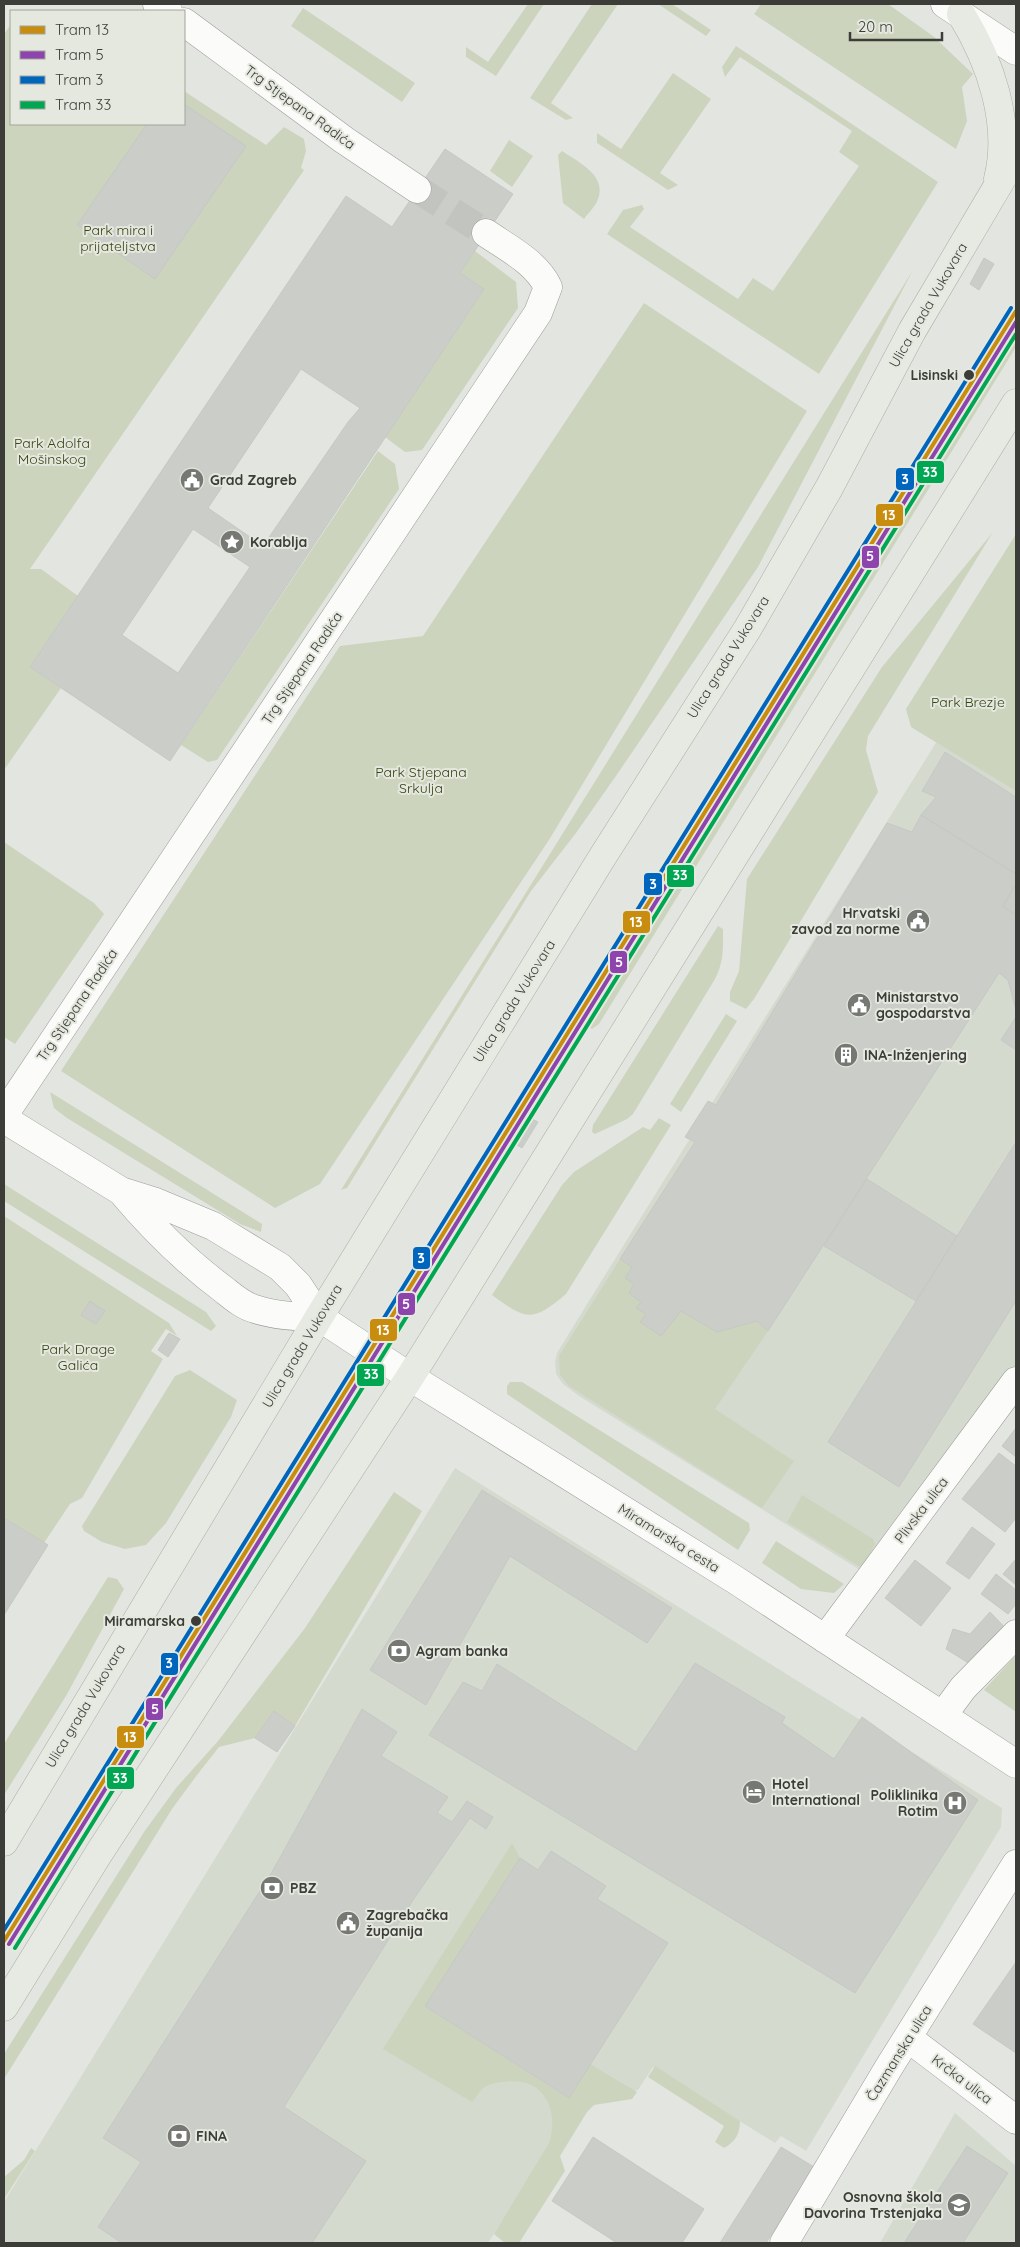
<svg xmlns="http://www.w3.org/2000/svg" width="1020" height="2247" font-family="Quicksand,sans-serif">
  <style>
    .built { fill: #d5dace }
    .green { fill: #ccd4be }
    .building { fill: #cacdc8; stroke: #c6c8c3; fill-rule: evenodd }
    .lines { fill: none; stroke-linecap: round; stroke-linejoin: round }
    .minor-tunnel { stroke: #c2c4bf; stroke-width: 28; stroke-dasharray: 28 14; stroke-linecap: butt }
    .minor-casing { stroke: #9c9d99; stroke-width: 29 }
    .major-casing { stroke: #aaaea2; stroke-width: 29 }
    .minor { stroke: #fbfbfa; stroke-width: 28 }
    .major { stroke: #e7e9e3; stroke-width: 28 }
    .tram-1-casing { stroke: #e4e8de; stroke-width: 8 }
    .tram-2-casing { stroke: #e4e8de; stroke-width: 8 }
    .tram-3-casing { stroke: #e4e8de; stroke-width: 8 }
    .tram-4-casing { stroke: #e4e8de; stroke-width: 8 }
    .tram-1 { stroke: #c88c0e; stroke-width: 4 }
    .tram-2 { stroke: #8e44ad; stroke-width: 4 }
    .tram-3 { stroke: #0065bd; stroke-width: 4 }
    .tram-4 { stroke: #00a651; stroke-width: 4 }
    .stop-dot { fill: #3c3d39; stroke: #e4e8de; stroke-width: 2 }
    .labels { text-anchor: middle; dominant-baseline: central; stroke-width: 4; stroke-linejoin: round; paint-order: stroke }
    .street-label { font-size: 14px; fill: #3c3d39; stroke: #e4e8de }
    .park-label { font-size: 14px; fill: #364312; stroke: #e4e8de }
    .stop-label { font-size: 14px; font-weight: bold; fill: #3c3d39; stroke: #e4e8de; text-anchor: end }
    .poi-label { font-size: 14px; font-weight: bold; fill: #3c3d39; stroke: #e4e8de; text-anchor: start }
    .line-badge { stroke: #e4e8de; stroke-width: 2 }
    .badge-label { font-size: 14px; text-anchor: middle; font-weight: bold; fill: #fff }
  </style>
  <rect width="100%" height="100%" fill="#e3e6e0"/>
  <path class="built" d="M 937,741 L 1016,789 L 1016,1368 L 860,1570 L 579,1396 L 563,1384 L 556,1374 L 555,1362 L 557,1353 L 579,1317 Z
    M 455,1468 L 1002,1808 L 1001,1827 L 806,2151 L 781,2136 L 775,2143 L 653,2067 L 638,2090 L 592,2102 L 558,2134 L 488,2243 L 5,2243 L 4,2202 Z
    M 955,2113 L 1016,2166 L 1016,2243 L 880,2243 Z"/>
  <path class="green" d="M 528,4 L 544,4 L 496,76 L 466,57 L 466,47 L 488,62 Z
    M 592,4 L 618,4 L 551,103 L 573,118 L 566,120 L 530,98 Z
    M 658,4 L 672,4 L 711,30 L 706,36 Z
    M 761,4 L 888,4 L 933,36 L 973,74 L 962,87 L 967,121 L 956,149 L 754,14 Z
    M 303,8 L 415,83 L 402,102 L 291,26 Z
    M 11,24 L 11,124 L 184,124 L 184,91 L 266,145 L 284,127 L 304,139 L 306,151 L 301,168 L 304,170 L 30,569 L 41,569 L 78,596 L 30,667 L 61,688 L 4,770 L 4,34 Z
    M 736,46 L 938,182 L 819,374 L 607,234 L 623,210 L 642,205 L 644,209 L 630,227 L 738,299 L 753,278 L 773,291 L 859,166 L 839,152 L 852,131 L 740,57 L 725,77 L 722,67 Z
    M 673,73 L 711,99 L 660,173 L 678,185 L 668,190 L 597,143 L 597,133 L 621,149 Z
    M 509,140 L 533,156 L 512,187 L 490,171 Z
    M 562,151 C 578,162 607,175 598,199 C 596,206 588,213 584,219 L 563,203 L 558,155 Z
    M 475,251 L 516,282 L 518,308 L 422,450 L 405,452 L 385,437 L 484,289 L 460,273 Z
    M 913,270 L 758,567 L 618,773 L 576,833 L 531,891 L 347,1188 L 341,1190 Z
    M 644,303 L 807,411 L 549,840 L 320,1184 L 275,1208 L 61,1071 L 340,646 L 423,636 Z
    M 1016,324 L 1016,347 L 599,1024 L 592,1029 L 582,1022 Z
    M 378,451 L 395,464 L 399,489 L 217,760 L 208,762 L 181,745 Z
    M 993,532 L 868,736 L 866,750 L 878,792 L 754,999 L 746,1009 L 730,1001 L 730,992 L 739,971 L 747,879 L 882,667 Z
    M 1016,534 L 1016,791 L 911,727 L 906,709 Z
    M 4,842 L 94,903 L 104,914 L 15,1044 L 4,1037 Z
    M 718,926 L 723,929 C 723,949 724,961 715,979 L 633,1114 L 627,1119 L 595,1134 L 592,1132 L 593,1125 Z
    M 726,1014 L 737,1021 L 681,1112 L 670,1104 Z
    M 50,1092 L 262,1224 L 261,1232 L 240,1224 L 67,1118 L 54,1108 Z
    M 659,1118 L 671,1125 L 566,1294 C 532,1323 526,1320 492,1295 L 562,1185 L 574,1172 L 643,1127 L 650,1130 Z
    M 4,1184 L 206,1312 L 216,1326 L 211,1331 L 4,1201 Z
    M 4,1216 L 169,1323 L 177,1336 L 166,1329 L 151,1351 L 163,1359 L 82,1498 L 70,1504 L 44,1543 L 4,1518 Z
    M 620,1259 L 632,1267 L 625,1278 L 634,1284 L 629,1293 L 641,1302 L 636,1308 L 646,1314 L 641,1322 L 681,1311 L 717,1332 L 757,1321 L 768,1331 L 715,1409 L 794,1461 L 762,1508 L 569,1386 L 560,1375 L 559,1356 Z
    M 190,1370 L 237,1400 L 231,1417 L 166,1523 L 146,1545 L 125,1549 L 102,1542 L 84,1531 L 82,1526 L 175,1376 Z
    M 510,1382 L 522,1382 L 749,1523 L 750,1530 L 738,1550 L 507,1394 L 507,1386 Z
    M 394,1492 L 422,1511 L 295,1726 L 274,1711 L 255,1738 L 219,1747 L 197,1775 L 172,1809 L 4,2079 L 4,2054 L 144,1832 L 176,1788 L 218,1741 L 305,1628 Z
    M 802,1495 L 873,1539 L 875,1544 L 862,1568 L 787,1522 Z
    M 776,1541 L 844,1584 L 834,1593 L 801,1589 L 762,1563 Z
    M 108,1577 L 117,1579 L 124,1589 L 66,1696 L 4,1795 L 4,1744 Z
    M 1016,1655 L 1016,1712 L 984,1690 Z
    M 512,1843 L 520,1858 L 425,2006 L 568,2098 L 590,2064 L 637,2092 L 632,2099 L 594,2105 L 587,2112 L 560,2156 L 565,2171 L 519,2243 L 505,2243 L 494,2234 L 549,2143 C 560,2109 543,2076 504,2082 C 498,2082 490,2084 485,2087 C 480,2090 476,2098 472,2102 L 383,2049 Z
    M 655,2066 L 740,2121 C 740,2134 735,2142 724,2148 L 715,2142 L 724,2126 L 648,2077 Z
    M 31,2148 L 35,2151 L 4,2199 L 4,2177 L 24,2160 Z"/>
  <path class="building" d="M 184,104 L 246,146 L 155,279 L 77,225 L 147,124 L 184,124 Z
    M 445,149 L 513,194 L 460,273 L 484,289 L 170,761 L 30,667 L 346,196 L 392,227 ZM 301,369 L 360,408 L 348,422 L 263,546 L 208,508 ZM 193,529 L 250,567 L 178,673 L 122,635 Z
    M 984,258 L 994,264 L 979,290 L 970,284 Z
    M 945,752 L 1016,797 L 1016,874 L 921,815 L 936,797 L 922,791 Z
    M 921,815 L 1016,874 L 1016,884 L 1003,906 L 1016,915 L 1016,1010 L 1008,980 L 999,973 L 768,1331 L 757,1321 L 717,1332 L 681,1311 L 661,1336 L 640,1322 L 646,1314 L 636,1308 L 641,1302 L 629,1293 L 634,1284 L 625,1278 L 632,1267 L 620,1259 L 695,1142 L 685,1137 L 708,1101 L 716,1105 L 887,823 L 912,832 Z
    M 1016,884 L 1016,915 L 1003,906 Z
    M 1016,1017 L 1016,1050 L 1001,1040 Z
    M 530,1118 L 538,1122 L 522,1148 L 514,1143 Z
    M 1016,1142 L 1016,1301 L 899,1487 L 828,1442 Z
    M 867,1179 L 957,1236 L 916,1301 L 824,1246 Z
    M 90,1301 L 105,1311 L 96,1324 L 81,1315 Z
    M 169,1333 L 180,1339 L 168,1357 L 158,1350 Z
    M 1016,1428 L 1016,1457 L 1002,1446 Z
    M 999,1453 L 1016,1466 L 1016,1518 L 1005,1532 L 962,1499 Z
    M 482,1490 L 672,1608 L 647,1643 L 510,1556 L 426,1705 L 370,1670 Z
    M 4,1518 L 48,1545 L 4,1615 Z
    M 972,1527 L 995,1544 L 969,1579 L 946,1563 Z
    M 1016,1559 L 1016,1585 L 1003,1574 Z
    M 915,1560 L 951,1588 L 921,1626 L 885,1598 Z
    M 996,1574 L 1016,1590 L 1016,1604 L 1008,1614 L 981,1594 Z
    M 990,1612 L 1013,1636 L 978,1669 L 946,1649 L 953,1629 L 970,1634 Z
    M 695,1663 L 785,1717 L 782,1723 L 834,1759 L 862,1717 L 978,1800 L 855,1993 L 429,1735 L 463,1682 L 482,1691 L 497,1664 L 636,1752 Z
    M 362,1709 L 397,1732 L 381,1756 L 448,1797 L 437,1813 L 452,1822 L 467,1801 L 493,1817 L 486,1829 L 470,1818 L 467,1822 L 415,1897 L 284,2107 L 366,2161 L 312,2243 L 122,2243 L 98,2227 L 141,2162 L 103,2138 L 272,1872 Z
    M 274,1711 L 295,1726 L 277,1752 L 255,1738 Z
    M 551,1851 L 606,1886 L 597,1899 L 668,1943 L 569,2098 L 425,2006 L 520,1858 L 538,1870 Z
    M 1016,1962 L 1016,2053 L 973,2024 Z
    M 593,2137 L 704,2209 L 682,2243 L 617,2243 L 552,2201 Z
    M 967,2146 L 1008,2173 L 963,2243 L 904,2243 Z
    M 781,2147 L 814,2167 L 766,2243 L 720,2243 Z"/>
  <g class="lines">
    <path class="minor-tunnel" d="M 417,189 L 486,233"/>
    <g class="minor-casing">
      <path id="minor" d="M 157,4 L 168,11
        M 945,4 L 1016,51
        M 184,22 L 344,140 L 417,189
        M 4,1115 L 538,313 L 548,287 C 536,262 509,249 486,233
        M 4,1119 L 121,1191 L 153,1201 L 213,1226 L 280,1267 L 298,1285 L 319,1317 L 410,1377 L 734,1579 L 1016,1764
        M 121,1191 C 153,1229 183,1259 223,1289 C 232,1296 243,1306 255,1309 C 276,1316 297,1317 319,1317
        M 825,1639 L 1016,1381
        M 943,1715 L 963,1688 L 1016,1634
        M 908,2038 L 1016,2120
        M 784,2243 L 889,2067 L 1016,1864"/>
    </g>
    <g class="major-casing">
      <path id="major" d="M 961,14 C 990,61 1012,123 998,179
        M 4,1842 L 319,1317 L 603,856 L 748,628 L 829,488 L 912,331 L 1016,155
        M 4,2007 L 99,1853 L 410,1377 L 1016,403"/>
    </g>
    <use href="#minor" class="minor"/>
    <use href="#major" class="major"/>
    <g class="tram-1-casing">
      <path id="tram-1" d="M 4,1941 L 1016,311"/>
    </g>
    <g class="tram-2-casing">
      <path id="tram-2" d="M 9,1944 L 1016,322"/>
    </g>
    <g class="tram-3-casing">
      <path id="tram-3" d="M 4,1930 L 1011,308"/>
    </g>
    <g class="tram-4-casing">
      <path id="tram-4" d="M 15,1948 L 1016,334"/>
    </g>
    <use href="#tram-1" class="tram-1"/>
    <use href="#tram-2" class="tram-2"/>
    <use href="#tram-3" class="tram-3"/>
    <use href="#tram-4" class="tram-4"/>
  </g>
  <defs>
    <g id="civic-disc" transform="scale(1.25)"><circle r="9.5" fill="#767873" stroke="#e4e8de"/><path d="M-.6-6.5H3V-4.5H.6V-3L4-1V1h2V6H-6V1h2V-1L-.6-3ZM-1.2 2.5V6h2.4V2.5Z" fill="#fff"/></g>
    <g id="sight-disc" transform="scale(1.25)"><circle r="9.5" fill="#767873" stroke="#e4e8de"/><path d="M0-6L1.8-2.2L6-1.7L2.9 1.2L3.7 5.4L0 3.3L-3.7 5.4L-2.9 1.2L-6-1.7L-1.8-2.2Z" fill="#fff"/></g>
    <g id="building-disc" transform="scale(1.25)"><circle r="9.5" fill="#767873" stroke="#e4e8de"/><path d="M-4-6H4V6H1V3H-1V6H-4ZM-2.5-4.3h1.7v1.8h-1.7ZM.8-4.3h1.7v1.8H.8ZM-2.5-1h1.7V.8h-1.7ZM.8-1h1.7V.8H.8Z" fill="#fff"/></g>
    <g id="bank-disc" transform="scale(1.25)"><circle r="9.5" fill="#767873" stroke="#e4e8de"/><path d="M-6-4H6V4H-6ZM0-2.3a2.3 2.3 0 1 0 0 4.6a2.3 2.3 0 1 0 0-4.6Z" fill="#fff"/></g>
    <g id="hotel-disc" transform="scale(1.25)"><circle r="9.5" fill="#767873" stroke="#e4e8de"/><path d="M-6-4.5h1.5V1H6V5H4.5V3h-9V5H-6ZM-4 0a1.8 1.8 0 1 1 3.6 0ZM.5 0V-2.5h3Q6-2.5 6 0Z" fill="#fff"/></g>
    <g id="hospital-disc" transform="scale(1.25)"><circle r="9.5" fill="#767873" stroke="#e4e8de"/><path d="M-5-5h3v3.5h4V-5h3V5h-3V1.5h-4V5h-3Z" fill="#fff"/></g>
    <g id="school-disc" transform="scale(1.25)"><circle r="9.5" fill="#767873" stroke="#e4e8de"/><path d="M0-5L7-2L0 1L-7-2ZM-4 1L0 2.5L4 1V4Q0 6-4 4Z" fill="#fff"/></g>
  </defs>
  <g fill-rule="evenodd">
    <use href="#civic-disc" x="192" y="480"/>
    <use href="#sight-disc" x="232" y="542"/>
    <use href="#civic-disc" x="918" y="921"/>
    <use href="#civic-disc" x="859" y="1005"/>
    <use href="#building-disc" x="846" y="1055"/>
    <use href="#bank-disc" x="399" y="1651"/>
    <use href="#hotel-disc" x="754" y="1792"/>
    <use href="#hospital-disc" x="955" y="1803"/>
    <use href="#bank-disc" x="272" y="1888"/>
    <use href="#civic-disc" x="348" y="1923"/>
    <use href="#bank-disc" x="179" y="2136"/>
    <use href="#school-disc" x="959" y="2205"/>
  </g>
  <g class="stop-dot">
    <circle cx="969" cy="375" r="6"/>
    <circle cx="196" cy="1621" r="6"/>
  </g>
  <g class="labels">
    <g class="street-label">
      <text transform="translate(300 107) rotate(36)">Trg Stjepana Radića</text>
      <text transform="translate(928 305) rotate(-60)">Ulica grada Vukovara</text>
      <text transform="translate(728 657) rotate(-58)">Ulica grada Vukovara</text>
      <text transform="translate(302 668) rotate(-56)">Trg Stjepana Radića</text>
      <text transform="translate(514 1001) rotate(-58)">Ulica grada Vukovara</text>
      <text transform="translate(77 1005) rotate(-56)">Trg Stjepana Radića</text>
      <text transform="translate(302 1346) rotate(-59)">Ulica grada Vukovara</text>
      <text transform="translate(921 1510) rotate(-53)">Plivska ulica</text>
      <text transform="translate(669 1538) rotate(32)">Miramarska cesta</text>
      <text transform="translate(85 1706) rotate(-59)">Ulica grada Vukovara</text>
      <text transform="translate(899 2053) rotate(-58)">Čazmanska ulica</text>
      <text transform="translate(962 2079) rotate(37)">Krčka ulica</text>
    </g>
    <g class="park-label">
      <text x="118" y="230">Park mira i<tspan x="118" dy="16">prijateljstva</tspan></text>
      <text x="52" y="443">Park Adolfa<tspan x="52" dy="16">Mošinskog</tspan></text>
      <text x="968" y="702">Park Brezje</text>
      <text x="421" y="772">Park Stjepana<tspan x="421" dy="16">Srkulja</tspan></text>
      <text x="78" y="1349">Park Drage<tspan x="78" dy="16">Galića</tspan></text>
    </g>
    <g class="stop-label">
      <text x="958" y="375">Lisinski</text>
      <text x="185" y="1621">Miramarska</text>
    </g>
    <g class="poi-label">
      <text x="210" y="480">Grad Zagreb</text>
      <text x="250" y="542">Korablja</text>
      <text x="900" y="913" text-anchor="end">Hrvatski<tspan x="900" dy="16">zavod za norme</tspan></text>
      <text x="876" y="997">Ministarstvo<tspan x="876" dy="16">gospodarstva</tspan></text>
      <text x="864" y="1055">INA-Inženjering</text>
      <text x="416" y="1651">Agram banka</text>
      <text x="772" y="1784">Hotel<tspan x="772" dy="16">International</tspan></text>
      <text x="938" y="1795" text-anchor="end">Poliklinika<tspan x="938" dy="16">Rotim</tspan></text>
      <text x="290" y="1888">PBZ</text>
      <text x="366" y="1915">Zagrebačka<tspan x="366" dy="16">županija</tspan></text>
      <text x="196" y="2136">FINA</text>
      <text x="942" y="2197" text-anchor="end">Osnovna škola<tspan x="942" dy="16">Davorina Trstenjaka</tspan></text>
    </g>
  </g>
  <g class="line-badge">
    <rect x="916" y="460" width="29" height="24" rx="5" fill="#00a651"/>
    <rect x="895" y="467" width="20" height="24" rx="5" fill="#0065bd"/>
    <rect x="875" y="503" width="29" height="24" rx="5" fill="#c88c0e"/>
    <rect x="861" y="545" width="19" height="24" rx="5" fill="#8e44ad"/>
    <rect x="666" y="864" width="29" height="24" rx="5" fill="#00a651"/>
    <rect x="643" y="872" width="20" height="24" rx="5" fill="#0065bd"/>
    <rect x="622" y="910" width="29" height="24" rx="5" fill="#c88c0e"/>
    <rect x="609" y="950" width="19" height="24" rx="5" fill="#8e44ad"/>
    <rect x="412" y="1246" width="19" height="24" rx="5" fill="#0065bd"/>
    <rect x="397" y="1292" width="19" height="24" rx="5" fill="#8e44ad"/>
    <rect x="369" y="1318" width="29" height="24" rx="5" fill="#c88c0e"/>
    <rect x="356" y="1363" width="29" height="24" rx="5" fill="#00a651"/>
    <rect x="160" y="1652" width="19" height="24" rx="5" fill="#0065bd"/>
    <rect x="145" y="1697" width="19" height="24" rx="5" fill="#8e44ad"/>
    <rect x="116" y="1725" width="29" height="24" rx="5" fill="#c88c0e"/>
    <rect x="106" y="1766" width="29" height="24" rx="5" fill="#00a651"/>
  </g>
  <g class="badge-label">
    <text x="930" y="477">33</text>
    <text x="905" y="484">3</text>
    <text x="889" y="520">13</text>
    <text x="870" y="561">5</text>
    <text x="680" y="880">33</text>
    <text x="653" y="889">3</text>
    <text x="636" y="927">13</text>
    <text x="619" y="967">5</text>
    <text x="421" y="1263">3</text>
    <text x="406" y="1309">5</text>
    <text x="383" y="1335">13</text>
    <text x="371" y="1379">33</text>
    <text x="169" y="1668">3</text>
    <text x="155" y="1714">5</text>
    <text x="130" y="1742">13</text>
    <text x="120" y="1783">33</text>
  </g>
  <rect width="1020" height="2247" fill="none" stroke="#3c3d39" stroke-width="10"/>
  <rect x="10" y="10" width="175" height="115" fill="#e4e8de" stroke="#a1a49c"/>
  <rect x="20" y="26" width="25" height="8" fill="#c88c0e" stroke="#a1a49c"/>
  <text x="55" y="35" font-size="15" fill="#3c3d39">Tram 13</text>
  <rect x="20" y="51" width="25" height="8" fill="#8e44ad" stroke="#a1a49c"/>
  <text x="55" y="60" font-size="15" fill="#3c3d39">Tram 5</text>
  <rect x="20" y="76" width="25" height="8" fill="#0065bd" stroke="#a1a49c"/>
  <text x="55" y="85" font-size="15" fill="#3c3d39">Tram 3</text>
  <rect x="20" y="101" width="25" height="8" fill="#00a651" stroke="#a1a49c"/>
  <text x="55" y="110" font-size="15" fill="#3c3d39">Tram 33</text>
  <path d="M850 32v8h92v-8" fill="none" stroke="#3c3d39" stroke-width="2.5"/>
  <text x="858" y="32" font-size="15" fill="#3c3d39" stroke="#e4e8de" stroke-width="4" paint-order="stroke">20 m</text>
</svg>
